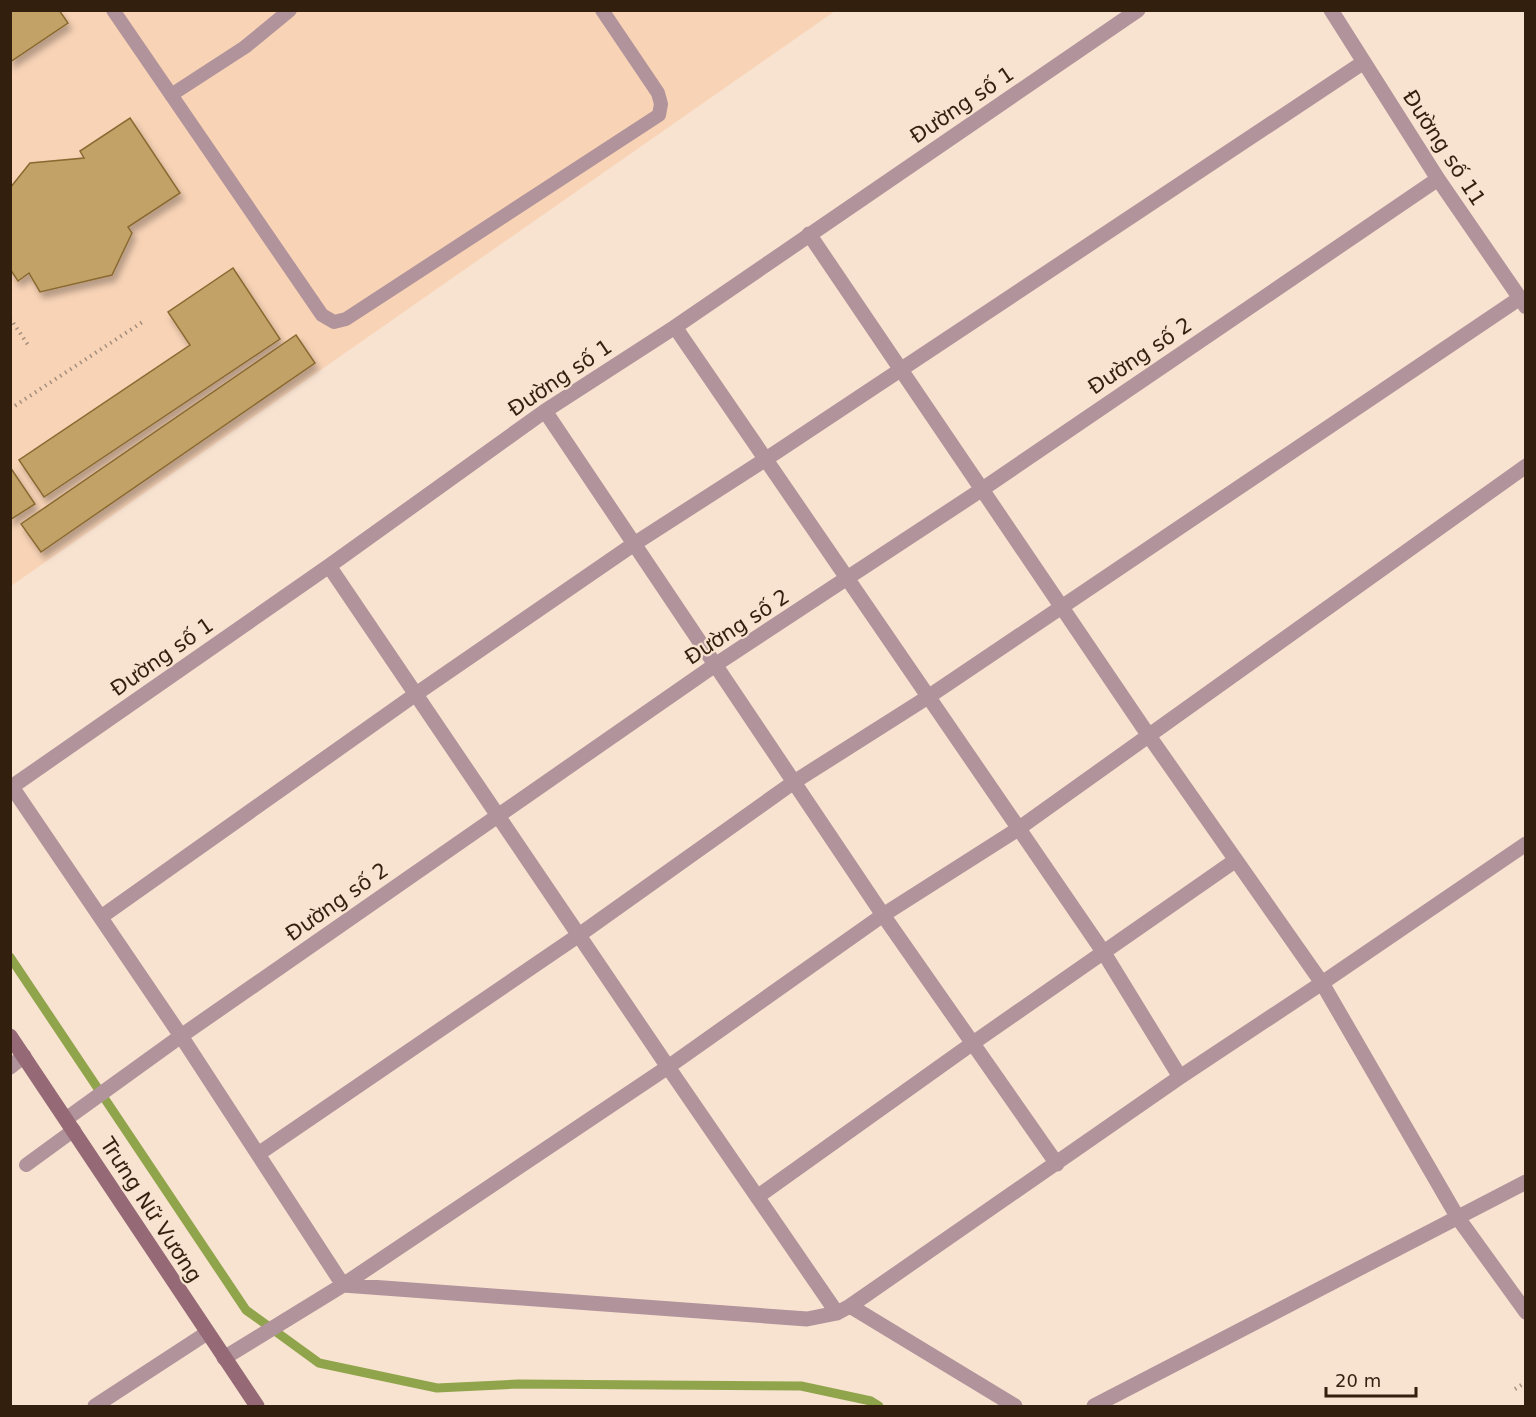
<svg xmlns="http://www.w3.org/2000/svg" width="1536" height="1417" font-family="'DejaVu Sans',sans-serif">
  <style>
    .built { fill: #f8d3b6 }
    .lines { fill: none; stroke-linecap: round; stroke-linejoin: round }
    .stream { stroke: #90a54b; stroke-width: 9 }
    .building { fill: #c3a268; stroke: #896a31; stroke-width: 1.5; filter: url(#shadow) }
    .path { stroke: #a48f7d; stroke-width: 4; stroke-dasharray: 1.5 4.5; stroke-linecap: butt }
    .lane { stroke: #b1939b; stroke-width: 14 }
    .street { stroke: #b1939b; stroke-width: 15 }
    .secondary { stroke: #956a76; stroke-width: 15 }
    .labels { text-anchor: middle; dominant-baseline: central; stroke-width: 4.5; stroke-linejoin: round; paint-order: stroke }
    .street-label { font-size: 21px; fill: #331f0e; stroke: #f8e2d0 }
  </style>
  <defs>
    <filter id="shadow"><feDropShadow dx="3.5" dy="6" stdDeviation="3" flood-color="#0004"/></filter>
  </defs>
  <rect width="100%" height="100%" fill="#f8e2d0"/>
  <path class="built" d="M 11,11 L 835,11 L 11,586 Z"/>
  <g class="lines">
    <path class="stream" d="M 10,957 L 246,1310 L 319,1363 L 437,1388 L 518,1384 L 801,1386 L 871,1401 L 879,1406"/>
  </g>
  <path class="building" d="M 10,10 L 59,10 L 68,23 L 10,62 Z
    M 130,118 L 180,193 L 128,227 L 132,233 L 112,275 L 40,292 L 29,273 L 18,281 L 10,269 L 10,188 L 30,163 L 84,158 L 80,151 Z
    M 233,268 L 280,339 L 44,497 L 19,460 L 190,345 L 168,312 Z
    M 296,335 L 315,363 L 41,552 L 21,524 Z
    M 10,467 L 35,504 L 10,520 Z"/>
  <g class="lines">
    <path class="path" d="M 10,318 L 28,345
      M 10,409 L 144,321
      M 1515,1389 L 1526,1382"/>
    <path class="lane" d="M 113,10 L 322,315 L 334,322 L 346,319 L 659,115 L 661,104 L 658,93 L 602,10
      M 171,95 L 245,47 L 290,10
      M 26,1165 L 74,1130"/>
    <path class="street" d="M 1331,10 L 1438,179 L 1526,307
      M 809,234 L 1149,736 L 1322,983 L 1458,1218 L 1526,1312
      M 675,327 L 1104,953 L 1180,1077
      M 545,411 L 883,915 L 1057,1164
      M 329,566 L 668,1067 L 837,1313
      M 12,787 L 181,1036 L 343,1285 L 807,1319 L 837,1313 L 850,1306 L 1180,1077 L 1322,983 L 1526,844
      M 10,788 L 329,566 L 545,411 L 675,327 L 1138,10
      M 101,917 L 416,694 L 634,544 L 766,459 L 1364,62
      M 10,1067 L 24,1056
      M 66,1119 L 181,1036 L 715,665 L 981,490 L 1438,179
      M 258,1154 L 579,935 L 794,782 L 928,697 L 1520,298
      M 757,1197 L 973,1043 L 1236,860
      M 850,1306 L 1015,1406
      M 224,1358 L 343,1285 L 668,1067 L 883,915 L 1018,829 L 1526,466
      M 95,1406 L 207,1333
      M 1094,1406 L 1526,1182"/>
    <path class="secondary" d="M 10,1036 L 257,1406"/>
  </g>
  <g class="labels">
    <g class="street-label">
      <text transform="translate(962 105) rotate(-34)">Đường số 1</text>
      <text transform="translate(1444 148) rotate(57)">Đường số 11</text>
      <text transform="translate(1140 356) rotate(-34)">Đường số 2</text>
      <text transform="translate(560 378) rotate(-34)">Đường số 1</text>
      <text transform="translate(737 627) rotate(-33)">Đường số 2</text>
      <text transform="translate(162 657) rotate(-35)">Đường số 1</text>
      <text transform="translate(337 902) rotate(-35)">Đường số 2</text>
      <text transform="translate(151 1210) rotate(57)">Trưng Nữ Vương</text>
    </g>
  </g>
  <rect width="1536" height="1417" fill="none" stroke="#331f0e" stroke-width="24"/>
  <path d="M1326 1387v9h90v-9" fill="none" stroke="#331f0e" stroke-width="3"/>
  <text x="1335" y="1387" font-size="18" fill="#331f0e" stroke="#f8e2d0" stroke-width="4.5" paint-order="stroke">20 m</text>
</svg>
